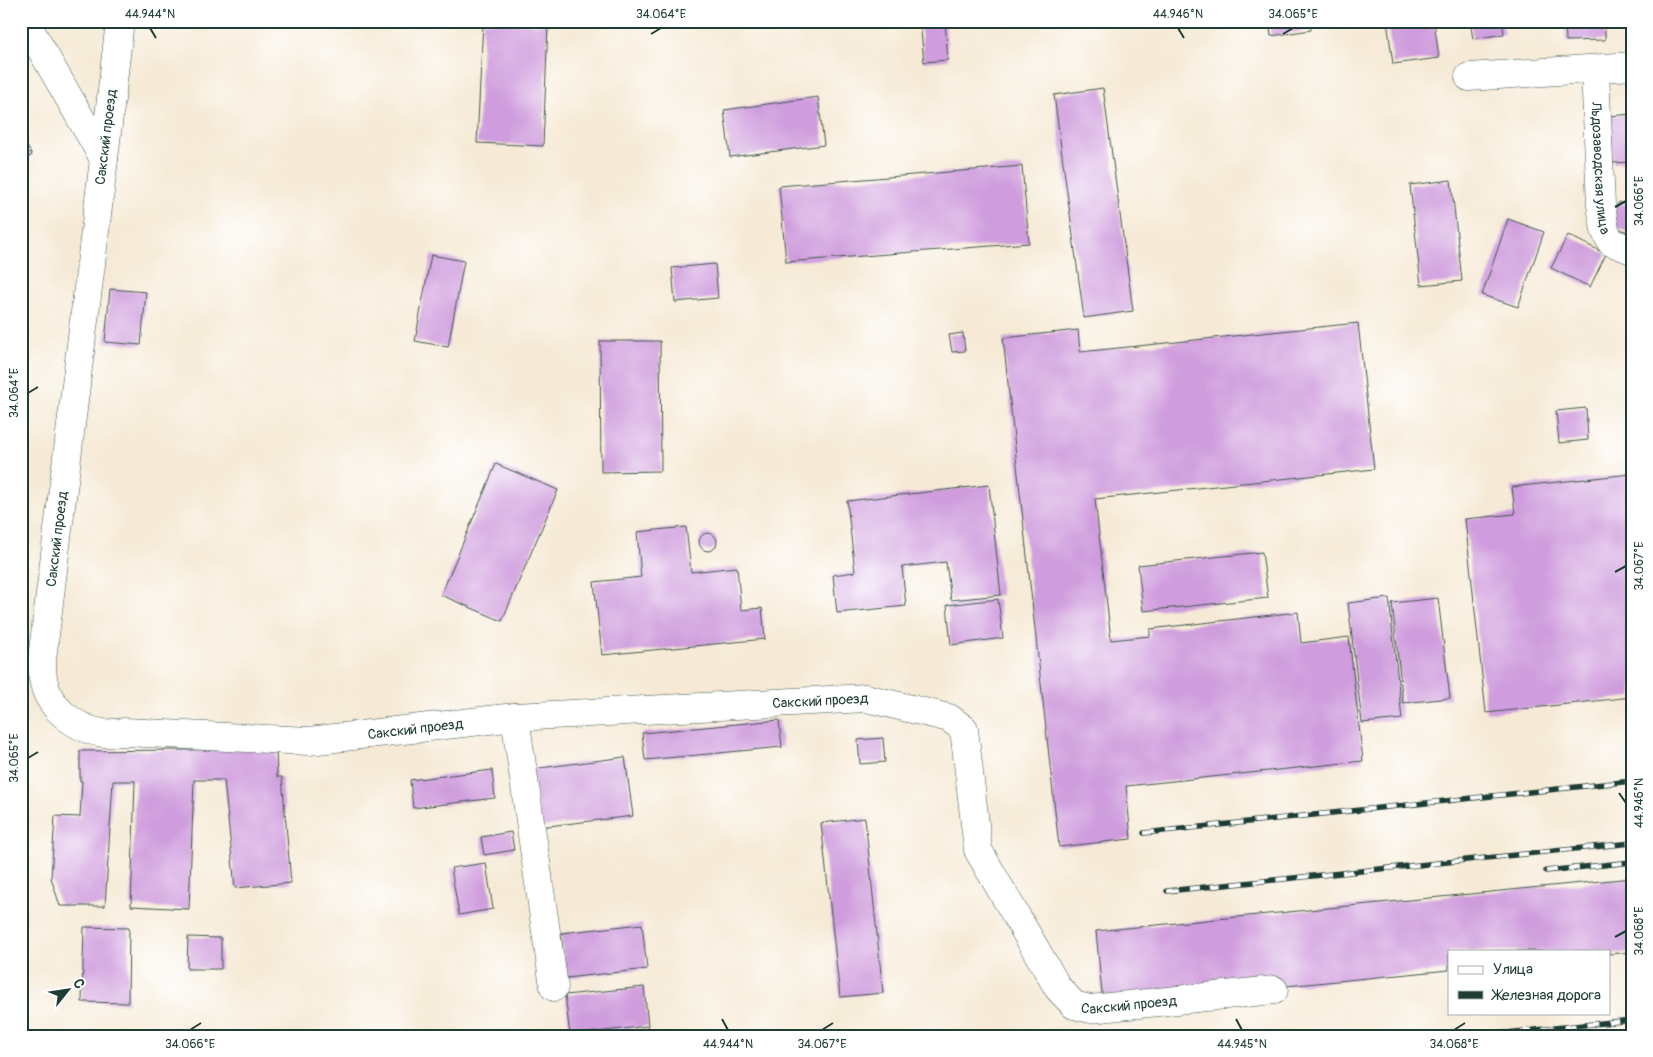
<svg xmlns="http://www.w3.org/2000/svg" width="1653" height="1057" font-family="Pangolin,sans-serif">
  <style>
    .building { fill: #cf9cdd }
    .lines { fill: none; stroke-linecap: round; stroke-linejoin: round }
    .minor-casing { stroke: #3f574c; stroke-width: 29 }
    .minor { stroke: #fff; stroke-width: 28 }
    .rail-casing { stroke: #1f3d34; stroke-width: 5.5 }
    .rail { stroke: #fff; stroke-width: 4; stroke-dasharray: 11; stroke-linecap: butt }
    .ticks { fill: none; stroke: #1f3d34; stroke-width: 2 }
    .labels { text-anchor: middle; dominant-baseline: central; stroke-width: 4.5; stroke-linejoin: round; paint-order: stroke }
    .street-label { font-size: 14px; fill: #1f3d34; stroke: #fff }
    .neatline { fill: none; stroke: #1f3d34; stroke-width: 2 }
    .ticks-label { font-size: 12px; text-anchor: middle; fill: #1f3d34 }
  </style>
  <rect width="100%" height="100%" fill="#fff"/>
  <filter id="ink" filterUnits="userSpaceOnUse"><feTurbulence type="fractalNoise" baseFrequency=".02" numOctaves="2"/><feDisplacementMap in="SourceGraphic" scale="10" xChannelSelector="R" yChannelSelector="G"/><feConvolveMatrix kernelMatrix="1 2 1 2 8 2 1 2 1" color-interpolation-filters="sRGB"/></filter>
  <filter id="wash" filterUnits="userSpaceOnUse"><feTurbulence type="fractalNoise" baseFrequency=".0096" numOctaves="4" result="noise"/><feDisplacementMap in="SourceGraphic" scale="20" xChannelSelector="R" yChannelSelector="G"/><feGaussianBlur stdDeviation="1.12" result="paint"/><feColorMatrix in="noise" values="0 0 0 0 0 0 0 0 0 0 0 0 0 0 0 0 0 1.4 0 .05"/><feComposite in="paint" operator="in"/></filter>
  <g filter="url(#wash)">
    <rect width="100%" height="100%" fill="#f6ead6"/>
    <g id="blocks">
      <path class="building" d="M 920,21 L 945,21 L 948,60 L 924,62 Z
        M 1269,21 L 1310,21 L 1311,30 L 1271,36 Z
        M 1387,21 L 1434,21 L 1439,58 L 1393,64 Z
        M 1470,21 L 1502,21 L 1504,34 L 1473,39 Z
        M 1565,21 L 1605,21 L 1605,40 L 1566,41 Z
        M 483,22 L 548,25 L 543,146 L 477,143 Z
        M 1103,88 L 1133,311 L 1084,318 L 1054,95 Z
        M 818,97 L 824,145 L 730,157 L 724,110 Z
        M 1632,114 L 1632,162 L 1613,163 L 1610,116 Z
        M 21,136 L 32,155 L 21,162 Z
        M 1022,166 L 1029,243 L 786,262 L 779,186 Z
        M 1451,180 L 1462,281 L 1421,285 L 1410,185 Z
        M 1619,202 L 1632,208 L 1632,234 L 1609,224 Z
        M 1508,219 L 1544,232 L 1518,307 L 1482,295 Z
        M 1568,235 L 1606,254 L 1590,287 L 1551,268 Z
        M 431,255 L 464,261 L 448,347 L 415,341 Z
        M 715,264 L 718,298 L 675,302 L 672,268 Z
        M 110,289 L 146,292 L 141,345 L 105,342 Z
        M 1358,323 L 1374,469 L 1095,499 L 1111,640 L 1150,636 L 1150,629 L 1298,612 L 1301,643 L 1349,637 L 1363,761 L 1126,786 L 1131,839 L 1059,847 L 1003,338 L 1078,330 L 1080,352 Z
        M 963,333 L 965,351 L 952,352 L 949,335 Z
        M 600,341 L 660,341 L 661,471 L 601,472 Z
        M 1586,408 L 1588,440 L 1559,443 L 1556,411 Z
        M 496,464 L 558,490 L 502,621 L 441,595 Z
        M 1631,474 L 1632,697 L 1486,713 L 1465,519 L 1515,514 L 1512,487 Z
        M 989,485 L 1001,595 L 951,600 L 946,562 L 902,567 L 906,606 L 837,613 L 833,575 L 855,572 L 847,501 Z
        M 686,527 L 691,572 L 737,567 L 741,610 L 762,608 L 765,639 L 602,655 L 594,582 L 641,577 L 637,532 Z
        M699 542a9 9 0 1 1 18 0a9 9 0 1 1-18 0Z
        M 1262,552 L 1268,598 L 1143,611 L 1138,565 Z
        M 1389,598 L 1402,719 L 1362,723 L 1348,603 Z
        M 1438,598 L 1450,698 L 1403,703 L 1392,603 Z
        M 998,599 L 1003,638 L 951,645 L 947,605 Z
        M 779,720 L 782,747 L 645,760 L 642,733 Z
        M 883,738 L 885,762 L 860,764 L 858,740 Z
        M 276,749 L 277,777 L 282,777 L 291,883 L 235,888 L 224,780 L 194,780 L 189,909 L 131,906 L 135,781 L 113,781 L 105,906 L 60,906 L 51,878 L 55,816 L 80,817 L 82,781 L 80,781 L 80,751 Z
        M 625,757 L 633,816 L 540,827 L 532,769 Z
        M 492,770 L 495,798 L 413,808 L 410,780 Z
        M 865,818 L 883,993 L 840,997 L 821,823 Z
        M 511,832 L 514,850 L 484,855 L 481,837 Z
        M 486,863 L 493,909 L 459,915 L 451,868 Z
        M 1632,878 L 1632,952 L 1609,954 L 1609,951 L 1449,951 L 1449,970 L 1103,1004 L 1096,931 Z
        M 642,924 L 647,969 L 566,978 L 561,933 Z
        M 84,927 L 129,928 L 128,1003 L 82,1002 Z
        M 188,937 L 221,938 L 221,969 L 187,969 Z
        M 644,987 L 648,1026 L 570,1035 L 565,995 Z"/>
    </g>
  </g>
  <g filter="url(#ink)">
    <use href="#blocks" fill-opacity="0" stroke="#3f574c" stroke-width="1"/>
    <g class="lines">
      <g class="minor-casing">
        <g id="minor">
          <path d="M 25,21 L 104,159"/>
          <path id="s1" d="M 120,21 L 104,159 L 42,659 C 42,665 42,672 43,678 C 47,707 74,728 102,733 C 109,734 118,732 125,732 L 309,741 L 515,717 L 866,698 L 949,718 L 964,729 L 978,850 L 1058,988 L 1074,1005 L 1090,1009 L 1274,990"/>
          <path id="s2" d="M 1595,70 L 1601,205 L 1605,230 L 1611,242 L 1632,250"/>
          <path d="M 1469,77 L 1632,66"/>
          <path d="M 515,717 L 554,987"/>
        </g>
      </g>
      <use href="#minor" class="minor"/>
      <g class="rail-casing">
        <path id="rail" d="M 1144,833 L 1632,781
          M 1546,871 L 1632,862
          M 1167,891 L 1632,843
          M 1477,1036 L 1632,1020"/>
      </g>
      <use href="#rail" class="rail"/>
    </g>
  </g>
  <path class="ticks" d="M 150,28 L 156,38M 1178,28 L 1184,38M 651,34 L 661,28M 1283,34 L 1293,28M 1615,207 L 1626,201M 28,393 L 38,387M 1615,572 L 1626,566M 28,758 L 38,752M 1619,793 L 1626,803M 1615,937 L 1626,931M 722,1019 L 728,1030M 1236,1019 L 1242,1030M 190,1030 L 201,1023M 822,1030 L 833,1023M 1454,1030 L 1465,1023"/>
  <g class="labels">
    <g class="street-label">
      <text transform="translate(106 137) rotate(-83)">Сакский проезд</text>
      <text stroke="none"><textPath href="#s2" startOffset="98">Льдозаводская улица</textPath></text>
      <text transform="translate(57 539) rotate(-83)">Сакский проезд</text>
      <text stroke="none"><textPath href="#s1" startOffset="1468">Сакский проезд</textPath></text>
      <text stroke="none"><textPath href="#s1" startOffset="1062">Сакский проезд</textPath></text>
      <text stroke="none"><textPath href="#s1" startOffset="1978">Сакский проезд</textPath></text>
    </g>
  </g>
  <rect width="1653" height="1057" fill="none" stroke="#fff" stroke-width="55"/>
  <rect x="1448" y="950" width="162" height="65" fill="#ffffff" stroke="#a5b1ae"/>
  <rect x="1458" y="966" width="25" height="8" fill="#ffffff" stroke="#a5b1ae"/>
  <text x="1493" y="974" font-size="15" fill="#1f3d34">Улица</text>
  <rect x="1458" y="991" width="25" height="8" fill="#1f3d34" stroke="#a5b1ae"/>
  <text x="1493" y="1000" font-size="15" fill="#1f3d34">Железная дорога</text>
  <g transform="translate(68 990) rotate(60)" stroke="#ffffff" stroke-width="4" paint-order="stroke">
  <path d="M0-4L9 19L0 12L-9 19Z" fill="#1f3d34"/>
  <text y="-8" font-size="14" font-weight="bold" text-anchor="middle" fill="#1f3d34">С</text>
  </g>
  <rect x="28" y="28" width="1598" height="1002" class="neatline"/>
  <g class="ticks-label">
    <text x="150" y="18">44.944°N</text>
    <text x="661" y="18">34.064°E</text>
    <text x="1178" y="18">44.946°N</text>
    <text x="1293" y="18">34.065°E</text>
    <text transform="translate(1639 201) rotate(-90)" y="4">34.066°E</text>
    <text transform="translate(14 393) rotate(-90)" y="4">34.064°E</text>
    <text transform="translate(1639 566) rotate(-90)" y="4">34.067°E</text>
    <text transform="translate(14 758) rotate(-90)" y="4">34.065°E</text>
    <text transform="translate(1639 803) rotate(-90)" y="4">44.946°N</text>
    <text transform="translate(1639 931) rotate(-90)" y="4">34.068°E</text>
    <text x="190" y="1048">34.066°E</text>
    <text x="728" y="1048">44.944°N</text>
    <text x="822" y="1048">34.067°E</text>
    <text x="1242" y="1048">44.945°N</text>
    <text x="1454" y="1048">34.068°E</text>
  </g>
</svg>
